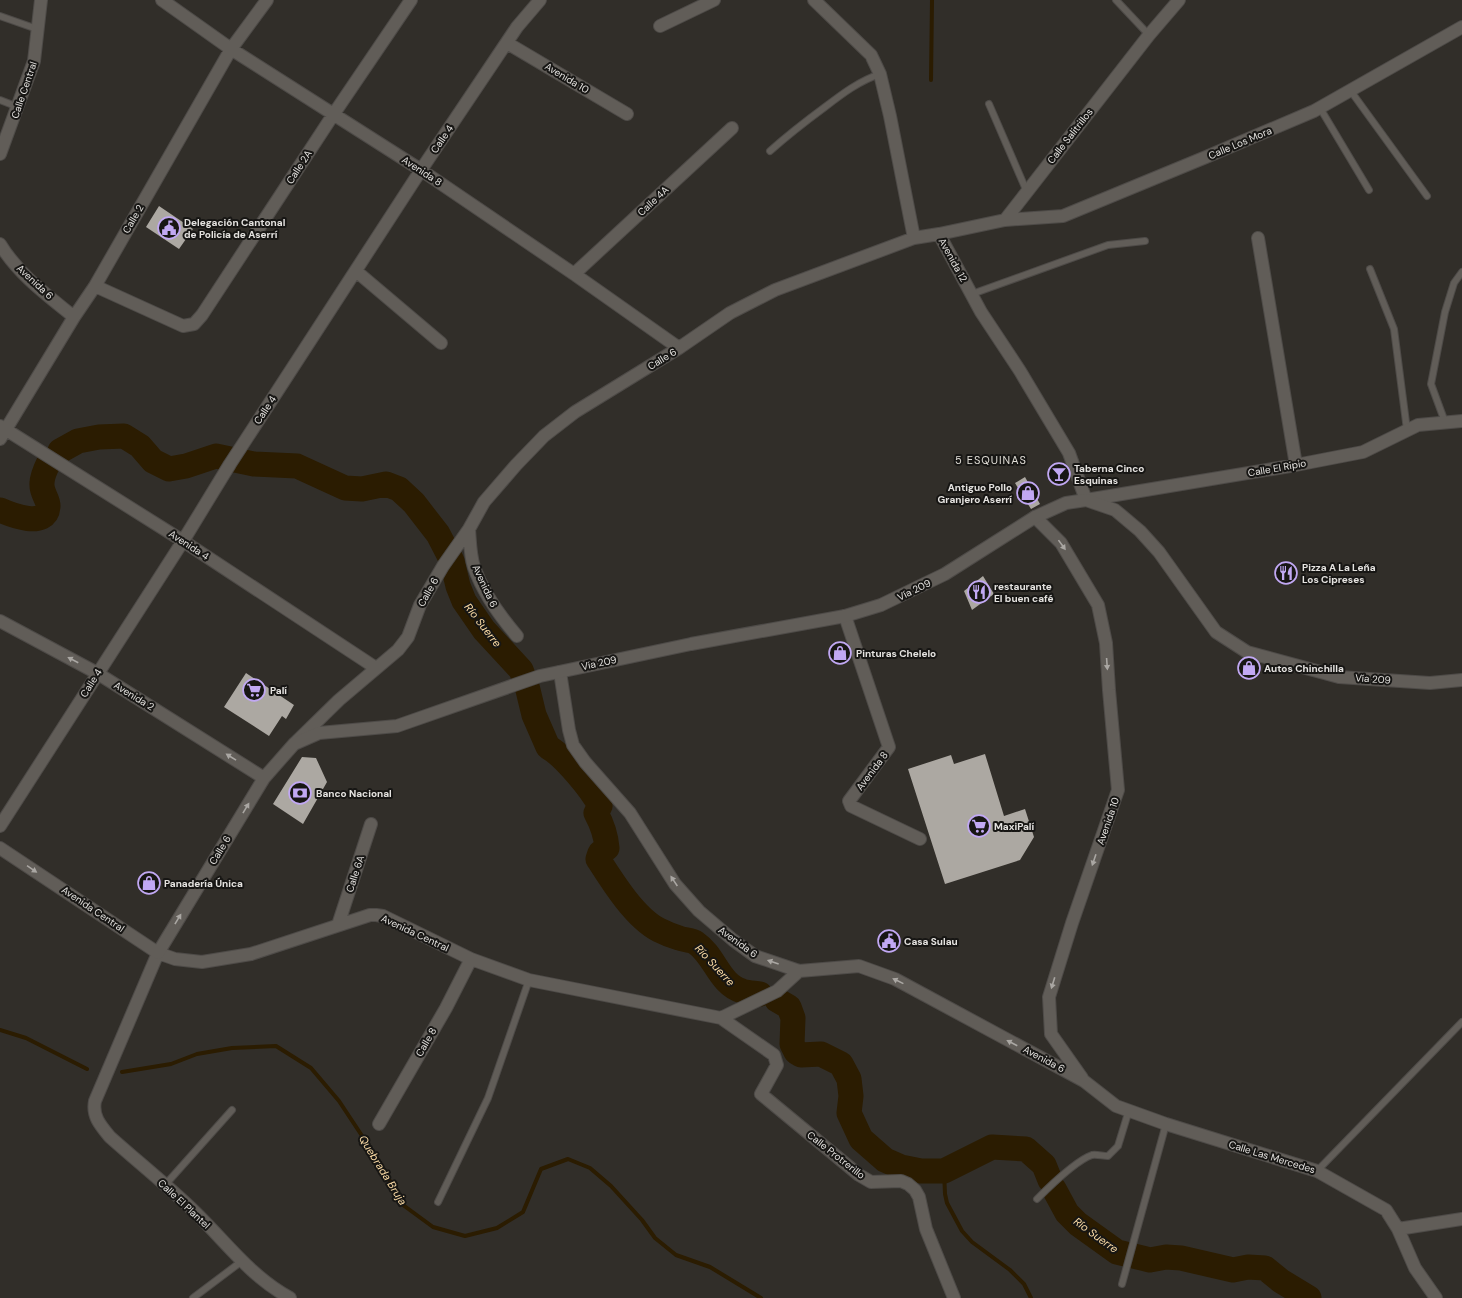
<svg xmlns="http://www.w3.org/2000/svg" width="1462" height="1298" font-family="'DM Sans',sans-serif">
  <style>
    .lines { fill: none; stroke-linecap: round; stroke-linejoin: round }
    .stream { stroke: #2b1c01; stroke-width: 4 }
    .river { stroke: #2b1c01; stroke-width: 25 }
    .building { fill: #aca8a2 }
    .service-casing { stroke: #4e4b48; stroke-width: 8 }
    .minor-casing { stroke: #4e4b48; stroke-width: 14 }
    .secondary-casing { stroke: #4e4b48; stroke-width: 14 }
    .service { stroke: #615d58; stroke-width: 6 }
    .minor { stroke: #615d58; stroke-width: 12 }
    .secondary { stroke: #615d58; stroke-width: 12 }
    .oneway { fill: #aaa7a3 }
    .labels { text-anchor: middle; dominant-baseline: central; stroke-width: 4; stroke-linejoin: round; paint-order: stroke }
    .street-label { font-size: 10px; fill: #e5e3e0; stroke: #171614 }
    .poi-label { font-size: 10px; font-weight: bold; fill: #e5e3e0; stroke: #171614; text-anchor: start }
    .neighbourhood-label { font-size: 11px; letter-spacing: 1px; fill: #e1ded7; stroke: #171614 }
    .water-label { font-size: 11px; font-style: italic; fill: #fcdca6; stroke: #171614 }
  </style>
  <rect width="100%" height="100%" fill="#312e29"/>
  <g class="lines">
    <path class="stream" d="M 931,80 L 932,0
      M 0,1030 L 26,1038 L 87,1069
      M 122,1072 L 171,1064 L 197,1054 L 232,1048 L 276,1046 L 311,1068 L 339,1101 L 380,1163 L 403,1205 L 433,1227 L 465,1236 L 497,1228 L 523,1212 L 541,1169 L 568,1159 L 590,1168 L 611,1186 L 642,1220 L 655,1238 L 676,1255 L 710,1267 L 761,1298
      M 944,1171 L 945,1194 L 947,1203 L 962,1231 L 972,1242 L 1010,1270 L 1024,1284 L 1031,1298"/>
    <path class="river" d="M 60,451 L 78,441 L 99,437 L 124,436 L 140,446 L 153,461 L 169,469 L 186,466 L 216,456 L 254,464 L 297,466 L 345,488 L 362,489 L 386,484 L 399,489 L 414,503 L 438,534 L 452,561 L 458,586 L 464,601 L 484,630 L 521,670 L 527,686 L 534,715 L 548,747 C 564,756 592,790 600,806 L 596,813 C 602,824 606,836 607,848 L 600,853 L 598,859 C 612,881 635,918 659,930 C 665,933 672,936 679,938 C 684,940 692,940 696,943 C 715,956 719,984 742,991 C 748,993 755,993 760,994
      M 0,510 C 11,515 47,529 48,506 C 48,498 41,493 42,483 C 42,476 46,468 49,462
      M 777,1000 L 789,1007 L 793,1018 L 792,1044 L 796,1052 L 801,1055 L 821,1054 L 841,1064 L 849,1079 L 851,1096 L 849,1113 L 861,1139 L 885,1160 L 901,1167 L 921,1171 L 944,1171 L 992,1147 L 1026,1149 L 1044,1165 L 1050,1180
      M 1054,1189 L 1067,1213 L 1078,1224 L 1117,1252 L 1150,1260 L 1166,1257 L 1181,1258 L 1233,1270 L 1248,1267 L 1265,1268 L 1281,1281 L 1309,1298"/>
  </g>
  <path class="building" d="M 159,206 L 193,229 L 179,249 L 146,227 Z
    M 1025,477 L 1040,504 L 1031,509 L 1015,483 Z
    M 983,576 L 994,594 L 972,610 L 964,591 Z
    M 246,673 L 294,705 L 286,719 L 282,716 L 269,736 L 224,707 Z
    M 985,754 L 1004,816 L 1025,809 L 1034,837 L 1020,860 L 945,884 L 908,769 L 951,755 L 954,764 Z
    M 302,757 L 316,758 L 327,782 L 303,824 L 273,804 Z"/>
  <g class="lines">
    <g class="service-casing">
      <path id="service" d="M 1116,0 L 1149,35
        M 0,16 L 37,29
        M 1350,90 L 1427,196
        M 0,100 L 18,107
        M 989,104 L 1027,192
        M 1320,108 L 1369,190
        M 770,151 C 788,135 806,121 825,107 C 842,94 859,81 880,74
        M 1370,269 L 1394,329 L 1407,430
        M 972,294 L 1108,245 L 1145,241
        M 1445,422 L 1431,384 L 1445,312 L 1454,283 L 1462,272
        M 1317,1171 L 1462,1022
        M 165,1185 L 232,1110
        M 1037,1199 C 1049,1187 1077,1160 1092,1155 C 1096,1154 1103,1156 1108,1156 L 1118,1146 L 1129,1110
        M 438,1202 L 488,1098 L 529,980
        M 1122,1284 L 1166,1124
        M 193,1298 L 242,1261"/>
    </g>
    <g class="minor-casing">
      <path id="minor" d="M 162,0 L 231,49 L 421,170 L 574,274 L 679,348
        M 814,0 L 871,55 L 880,74 L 890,116 L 914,238 L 939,234 L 981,312 L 1020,371 L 1069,453 L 1086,500 L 1296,465 L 1363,452 L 1418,425 L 1462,421
        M 660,26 L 714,0
        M 507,43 L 627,114
        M 0,154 L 34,61 L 41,0
        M 1005,220 L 1063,216 L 1206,157 L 1314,111 L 1462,27
        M 939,234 L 1005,220 L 1149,35 L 1179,0
        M 1258,238 L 1296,465
        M 0,244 C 18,274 47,295 74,317
        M 356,271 L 441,343
        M 574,274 L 732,128
        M 95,286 L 183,326 L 194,324 L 202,315 L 333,115 L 411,0
        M 0,426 L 183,541 L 376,668
        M 0,439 L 74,317 L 95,286 L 231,49 L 267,0
        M 1035,517 L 1061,543 L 1098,605 L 1106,643 L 1109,690 L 1118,790 L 1072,923 L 1049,997 L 1051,1034 L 1082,1078
        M 469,529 C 470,541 470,555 474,567 C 483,593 499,615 517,636
        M 845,616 L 889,747 L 849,801 L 851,806 L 920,839
        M 560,672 L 569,730 L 573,745 L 585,762 L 630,813 L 675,884 L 699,911 L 733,940 L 755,956 L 799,971 L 859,966 L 895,979 L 1084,1081 L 1116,1106 L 1166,1124 L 1317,1171 L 1386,1210 L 1398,1229 L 1415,1268 L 1436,1298
        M 295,743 L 339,700 L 398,650 L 408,637 L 420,605 L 443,566 L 469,529 L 484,502 L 516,465 L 544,436 L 575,412 L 679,348 L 730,313 L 775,290 L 914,238
        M 0,826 L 183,541 L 230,464 L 421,170 L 517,27 L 540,0
        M 338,925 L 371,824
        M 721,1018 L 774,1055 L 777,1065 L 761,1094 L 859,1175 L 871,1182 L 901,1181 L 908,1184 L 915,1190 L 919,1197 L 926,1229 L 954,1298
        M 379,1124 L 446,1008 L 471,959
        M 1398,1229 L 1462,1219
        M 290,1298 C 250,1276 227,1243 195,1212 C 168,1186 138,1162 110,1137 C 100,1125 92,1116 95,1101 L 158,953 L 175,959 L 202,962 L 251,954 L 370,915 L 376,915 L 383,916 L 471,959 L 529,980 L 721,1018 L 777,991 L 799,971"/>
    </g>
    <g class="secondary-casing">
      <path id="secondary" d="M 0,621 L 97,673 L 264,778
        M 0,848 L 158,953 L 264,778 L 294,744 L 319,733 L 397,726 L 540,676 L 691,644 L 845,616 L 881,605 L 945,574 L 1035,517 L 1066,503 L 1086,500 L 1115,510 L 1140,531 L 1159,552 L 1216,632 L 1247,652 L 1339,677 L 1430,683 L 1462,680"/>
    </g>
    <use href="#service" class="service"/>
    <use href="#minor" class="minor"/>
    <use href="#secondary" class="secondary"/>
  </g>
  <defs><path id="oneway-solid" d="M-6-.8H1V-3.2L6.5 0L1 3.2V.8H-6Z"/></defs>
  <g class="oneway">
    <use href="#oneway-solid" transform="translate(1062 545) rotate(54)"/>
    <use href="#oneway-solid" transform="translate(73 660) rotate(-152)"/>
    <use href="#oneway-solid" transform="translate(1107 664) rotate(86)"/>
    <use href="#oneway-solid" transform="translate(231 757) rotate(-148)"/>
    <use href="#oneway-solid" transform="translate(246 808) rotate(-59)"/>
    <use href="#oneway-solid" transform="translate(1094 860) rotate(109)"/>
    <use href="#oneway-solid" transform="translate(32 869) rotate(34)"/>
    <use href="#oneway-solid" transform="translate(674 881) rotate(-124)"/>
    <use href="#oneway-solid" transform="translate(178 919) rotate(-59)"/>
    <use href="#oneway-solid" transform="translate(773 962) rotate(-161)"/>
    <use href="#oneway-solid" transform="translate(898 981) rotate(-154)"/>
    <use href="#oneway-solid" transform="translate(1053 983) rotate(107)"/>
    <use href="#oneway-solid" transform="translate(1012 1043) rotate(-152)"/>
  </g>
  <defs>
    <g id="civic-ring" transform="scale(1.15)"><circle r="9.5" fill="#171614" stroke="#c1a8f3" stroke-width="1.5"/><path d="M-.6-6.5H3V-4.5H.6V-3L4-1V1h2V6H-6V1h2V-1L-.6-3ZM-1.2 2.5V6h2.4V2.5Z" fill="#c1a8f3"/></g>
    <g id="bar-ring" transform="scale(1.15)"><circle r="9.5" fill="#171614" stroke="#c1a8f3" stroke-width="1.5"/><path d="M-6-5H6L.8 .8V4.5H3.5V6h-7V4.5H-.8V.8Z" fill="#c1a8f3"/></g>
    <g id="shop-ring" transform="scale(1.15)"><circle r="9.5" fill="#171614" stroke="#c1a8f3" stroke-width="1.5"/><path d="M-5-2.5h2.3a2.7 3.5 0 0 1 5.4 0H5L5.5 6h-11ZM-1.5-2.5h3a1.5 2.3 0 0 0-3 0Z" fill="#c1a8f3"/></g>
    <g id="restaurant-ring" transform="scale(1.15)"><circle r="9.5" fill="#171614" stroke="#c1a8f3" stroke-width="1.5"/><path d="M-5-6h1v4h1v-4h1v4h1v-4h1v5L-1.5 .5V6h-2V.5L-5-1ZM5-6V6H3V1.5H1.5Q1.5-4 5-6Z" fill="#c1a8f3"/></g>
    <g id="supermarket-ring" transform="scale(1.15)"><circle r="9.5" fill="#171614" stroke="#c1a8f3" stroke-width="1.5"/><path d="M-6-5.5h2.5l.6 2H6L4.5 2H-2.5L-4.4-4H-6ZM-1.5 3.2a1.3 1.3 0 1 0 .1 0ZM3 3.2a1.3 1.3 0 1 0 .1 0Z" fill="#c1a8f3"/></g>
    <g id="bank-ring" transform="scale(1.15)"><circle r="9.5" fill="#171614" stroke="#c1a8f3" stroke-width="1.5"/><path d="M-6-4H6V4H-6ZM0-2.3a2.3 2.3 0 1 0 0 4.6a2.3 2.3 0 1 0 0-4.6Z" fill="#c1a8f3"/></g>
  </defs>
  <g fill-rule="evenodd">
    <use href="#civic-ring" x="169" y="228"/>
    <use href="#bar-ring" x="1059" y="474"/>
    <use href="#shop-ring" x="1028" y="493"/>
    <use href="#restaurant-ring" x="1286" y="573"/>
    <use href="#restaurant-ring" x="979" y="592"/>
    <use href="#shop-ring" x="840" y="653"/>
    <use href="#shop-ring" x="1249" y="668"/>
    <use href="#supermarket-ring" x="254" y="690"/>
    <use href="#bank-ring" x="300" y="793"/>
    <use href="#supermarket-ring" x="979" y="826"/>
    <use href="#shop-ring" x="149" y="883"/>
    <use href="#civic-ring" x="889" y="941"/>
  </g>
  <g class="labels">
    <g class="street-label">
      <text transform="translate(567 78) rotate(31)">Avenida 10</text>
      <text transform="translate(24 90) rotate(-71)">Calle Central</text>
      <text transform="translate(1070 136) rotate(-52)">Calle Salitrillos</text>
      <text transform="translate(442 139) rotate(-56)">Calle 4</text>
      <text transform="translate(1240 143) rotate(-23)">Calle Los Mora</text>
      <text transform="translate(299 167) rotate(-57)">Calle 2A</text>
      <text transform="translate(422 171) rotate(33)">Avenida 8</text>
      <text transform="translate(653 201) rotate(-43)">Calle 4A</text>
      <text transform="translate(133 219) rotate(-60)">Calle 2</text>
      <text transform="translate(953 260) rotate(61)">Avenida 12</text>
      <text transform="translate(35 282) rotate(43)">Avenida 6</text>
      <text transform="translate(662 359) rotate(-32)">Calle 6</text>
      <text transform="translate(265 410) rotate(-57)">Calle 4</text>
      <text transform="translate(1277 468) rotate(-10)">Calle El Ripio</text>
      <text transform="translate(189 545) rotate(33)">Avenida 4</text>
      <text transform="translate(485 586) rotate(65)">Avenida 6</text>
      <text transform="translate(914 590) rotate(-26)">Vía 209</text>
      <text transform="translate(428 592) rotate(-61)">Calle 6</text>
      <text transform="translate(599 663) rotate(-12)">Vía 209</text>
      <text transform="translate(1373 679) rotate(4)">Vía 209</text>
      <text transform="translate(91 683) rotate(-58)">Calle 4</text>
      <text transform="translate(134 696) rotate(32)">Avenida 2</text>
      <text transform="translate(872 771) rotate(-53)">Avenida 8</text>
      <text transform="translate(1108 821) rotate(-71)">Avenida 10</text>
      <text transform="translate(220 850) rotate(-59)">Calle 6</text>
      <text transform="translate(355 874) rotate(-72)">Calle 6A</text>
      <text transform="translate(93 909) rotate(34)">Avenida Central</text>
      <text transform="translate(415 933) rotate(25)">Avenida Central</text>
      <text transform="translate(738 942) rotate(36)">Avenida 6</text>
      <text transform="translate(426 1042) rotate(-60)">Calle 8</text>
      <text transform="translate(1044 1059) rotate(28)">Avenida 6</text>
      <text transform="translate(836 1155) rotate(38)">Calle Protrerillo</text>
      <text transform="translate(1272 1157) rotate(17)">Calle Las Mercedes</text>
      <text transform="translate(184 1204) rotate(43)">Calle El Plantel</text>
    </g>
    <g class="poi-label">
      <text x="184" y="222">Delegación Cantonal<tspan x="184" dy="12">de Policía de Aserrí</tspan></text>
      <text x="1074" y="468">Taberna Cinco<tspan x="1074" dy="12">Esquinas</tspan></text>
      <text x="1012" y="487" text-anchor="end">Antiguo Pollo<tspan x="1012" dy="12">Granjero Aserrí</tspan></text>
      <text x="1302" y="567">Pizza A La Leña<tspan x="1302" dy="12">Los Cipreses</tspan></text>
      <text x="994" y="586">restaurante<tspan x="994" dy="12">El buen café</tspan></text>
      <text x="856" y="653">Pinturas Chelelo</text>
      <text x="1264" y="668">Autos Chinchilla</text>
      <text x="270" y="690">Palí</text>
      <text x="316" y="793">Banco Nacional</text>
      <text x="994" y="826">MaxiPalí</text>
      <text x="164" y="883">Panadería Única</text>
      <text x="904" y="941">Casa Sulau</text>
    </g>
    <g class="neighbourhood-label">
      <text x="991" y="460">5 ESQUINAS</text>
    </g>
    <g class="water-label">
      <text transform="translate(483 625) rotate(52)">Río Suerre</text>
      <text transform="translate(715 965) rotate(47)">Río Suerre</text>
      <text transform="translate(383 1170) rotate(58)">Quebrada Bruja</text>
      <text transform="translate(1096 1235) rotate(36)">Río Suerre</text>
    </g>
  </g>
</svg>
